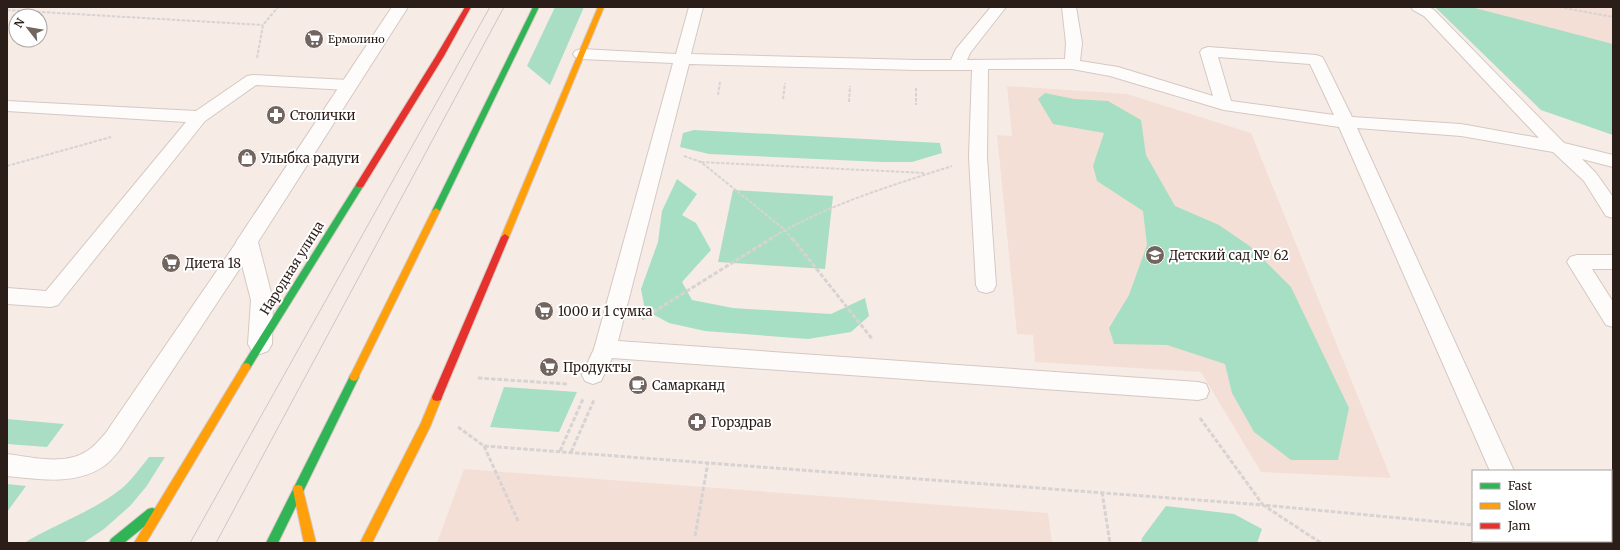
<svg xmlns="http://www.w3.org/2000/svg" width="1620" height="550" font-family="Merriweather,serif">
  <style>
    .built { fill: #f4dfd7 }
    .green { fill: #aadec4 }
    .forest { fill: #a7dfc4 }
    .lines { fill: none; stroke-linecap: round; stroke-linejoin: round }
    .lane-casing { stroke: #d4c8c3; stroke-width: 2 }
    .street-casing { stroke: #d4c8c3; stroke-width: 2 }
    .fast-casing { stroke: #d4c8c3; stroke-width: 2 }
    .slow-casing { stroke: #d4c8c3; stroke-width: 2 }
    .jam-casing { stroke: #d4c8c3; stroke-width: 2 }
    .path-far1 { stroke: #d7d3d2; stroke-width: 2; stroke-dasharray: 3.5 1.5; stroke-linecap: butt }
    .path { stroke: #d7d3d2; stroke-width: 3; stroke-dasharray: 4.5 2; stroke-linecap: butt }
    .lane { fill: #fefcfb; fill-rule: evenodd }
    .street { fill: #fefcfb; fill-rule: evenodd }
    .fast { fill: #30b455; fill-rule: evenodd }
    .slow { fill: #ff9f0a; fill-rule: evenodd }
    .jam { fill: #e5322d; fill-rule: evenodd }
    .tram { stroke: #cbc7c6; stroke-width: 1 }
    .labels { text-anchor: middle; dominant-baseline: central; stroke-width: 4; stroke-linejoin: round; paint-order: stroke }
    .far-poi-label { font-size: 11px; fill: #2b1d18; stroke: #fff; text-anchor: start }
    .poi-label { font-size: 13px; fill: #2b1d18; stroke: #fff; text-anchor: start }
    .street-label { font-size: 13px; fill: #2b1d18; stroke: #fff }
  </style>
  <rect width="100%" height="100%" fill="#f7ebe6"/>
  <path class="built" d="M 1435,7 L 1613,7 L 1613,135 L 1541,110 Z
    M 1007,86 L 1127,94 L 1251,133 L 1391,478 L 1261,472 L 1201,372 L 1035,362 L 1033,335 L 1017,334 L 997,135 L 1012,136 Z
    M 464,469 L 1048,513 L 1052,543 L 437,543 Z"/>
  <path class="green" d="M 555,7 L 584,7 L 550,85 L 527,66 Z
    M 733,190 L 833,196 L 825,269 L 718,262 Z
    M 7,419 L 64,424 L 47,447 L 7,444 Z
    M 149,457 L 165,457 L 146,487 L 130,506 L 104,529 L 83,543 L 24,543 C 55,524 92,512 121,489 C 132,480 140,468 149,457 Z
    M 7,484 L 26,486 L 7,512 Z"/>
  <path class="forest" d="M 1435,7 L 1471,7 L 1613,44 L 1613,135 L 1541,110 Z
    M 1045,93 L 1074,99 L 1108,101 L 1141,120 L 1146,155 L 1175,206 L 1219,225 L 1251,247 L 1291,287 L 1349,408 L 1338,460 L 1291,460 L 1254,432 L 1232,393 L 1225,364 L 1167,345 L 1114,344 L 1109,328 L 1129,295 L 1147,245 L 1143,211 L 1097,181 L 1093,166 L 1104,133 L 1053,124 L 1038,99 Z
    M 694,130 L 940,143 L 942,153 L 912,162 L 882,162 L 709,154 L 680,147 L 683,133 Z
    M 677,179 L 697,194 L 682,215 L 696,223 L 711,250 L 682,282 L 692,300 L 733,308 L 831,314 L 865,298 L 869,316 L 851,332 L 808,339 L 705,331 L 669,323 L 645,310 L 641,289 L 658,242 L 662,211 Z
    M 504,387 L 577,392 L 559,432 L 490,427 Z
    M 1166,506 L 1234,514 L 1262,529 L 1257,543 L 1141,543 L 1142,538 Z"/>
  <g class="lines">
    <g class="lane-casing">
      <path id="lane" d="M 689,7 L 703,7 L 691,54 L 916,60 L 951,60 L 956,49 L 991,7 L 1006,7 L 970,53 L 967,60 L 1065,59 L 1066,43 L 1062,7 L 1076,7 L 1082,43 L 1080,61 L 1118,67 L 1213,96 L 1200,52 L 1202,49 L 1208,47 L 1316,55 L 1322,57 L 1324,60 L 1352,117 L 1461,124 L 1539,138 L 1424,16 L 1413,10 L 1411,7 L 1429,7 L 1434,10 L 1564,143 L 1613,155 L 1613,167 L 1582,159 L 1596,173 L 1613,197 L 1613,218 L 1606,216 L 1584,181 L 1553,152 L 1461,136 L 1357,128 L 1514,471 L 1490,471 L 1339,127 L 1224,110 L 1110,76 L 1072,69 L 988,69 L 987,157 L 996,285 L 993,291 L 986,293 L 979,291 L 976,285 L 969,157 L 972,70 L 916,70 L 689,64 L 618,341 L 1198,382 L 1206,384 L 1209,391 L 1206,398 L 1198,400 L 612,358 L 601,381 L 593,384 L 585,381 L 582,375 L 594,349 L 673,63 L 581,59 L 575,57 L 573,54 L 575,51 L 581,49 L 676,54 ZM 1218,57 L 1310,64 L 1334,115 L 1231,101 Z
        M 253,75 L 348,80 L 354,81 L 356,85 L 354,89 L 348,90 L 256,85 L 205,121 L 58,305 L 51,307 L 7,304 L 7,288 L 46,291 L 186,122 L 7,111 L 7,101 L 196,111 L 247,76 Z
        M 247,235 L 254,237 L 257,242 L 254,247 L 121,448 C 116,454 111,461 104,466 C 75,486 39,479 7,476 L 7,454 C 31,457 65,466 87,451 C 94,447 99,440 105,434 L 240,237 Z
        M 1577,255 L 1613,255 L 1613,269 L 1592,269 L 1613,302 L 1613,327 L 1606,325 L 1567,262 L 1570,257 Z
        M 1516,541 L 1542,541 L 1542,543 L 1516,543 Z"/>
    </g>
    <g class="street-casing">
      <path id="street" d="M 392,7 L 408,7 L 258,242 L 273,300 L 272,344 L 268,351 L 260,354 L 252,351 L 248,344 L 251,300 L 236,242 Z"/>
    </g>
    <g class="fast-casing">
      <path id="fast" d="M 533,7 L 539,7 L 440,211 L 436,214 L 433,213 L 432,211 Z
        M 360,182 L 364,185 L 249,370 L 246,371 L 243,370 L 241,367 L 243,364 L 357,183 Z
        M 354,373 L 357,374 L 359,377 L 278,543 L 266,543 L 351,374 Z
        M 152,508 L 156,509 L 158,513 L 156,517 L 124,543 L 109,543 L 111,539 L 148,509 Z"/>
    </g>
    <g class="slow-casing">
      <path id="slow" d="M 598,7 L 604,7 L 509,237 L 508,239 L 502,239 L 501,237 Z
        M 436,208 L 440,211 L 357,380 L 354,381 L 351,380 L 349,377 L 351,374 L 432,211 Z
        M 246,363 L 249,364 L 251,367 L 249,370 L 146,543 L 134,543 L 243,364 Z
        M 437,393 L 441,394 L 442,397 L 430,427 L 372,543 L 360,543 L 421,423 L 433,394 Z
        M 298,485 L 302,486 L 303,490 L 316,543 L 304,543 L 293,490 L 294,486 Z"/>
    </g>
    <g class="jam-casing">
      <path id="jam" d="M 465,7 L 471,7 L 444,56 L 363,187 L 357,187 L 356,185 L 357,183 L 436,56 Z
        M 505,234 L 509,237 L 442,397 L 441,400 L 437,401 L 433,400 L 432,397 L 501,237 Z"/>
    </g>
    <path class="path-far1" d="M 1559,7 L 1613,17
      M 7,10 L 263,25
      M 257,58 L 263,25 L 278,7
      M 916,88 L 916,105
      M 718,95 L 720,82
      M 783,99 L 785,83
      M 849,102 L 850,86
      M 684,156 L 701,162 L 785,230 L 792,239
      M 701,162 L 924,173
      M 7,166 L 111,137
      M 770,239 C 826,205 890,186 952,166"/>
    <path class="path" d="M 792,238 L 873,340
      M 642,319 L 772,238
      M 478,378 L 567,384
      M 1200,418 L 1263,505 L 1473,525
      M 458,427 L 484,446 L 1263,505 L 1321,543
      M 484,446 L 518,521
      M 560,451 L 583,399
      M 571,452 L 594,400
      M 1102,492 L 1110,543
      M 695,536 L 708,462"/>
    <use href="#lane" class="lane"/>
    <use href="#street" class="street"/>
    <use href="#fast" class="fast"/>
    <use href="#slow" class="slow"/>
    <use href="#jam" class="jam"/>
    <path class="tram" d="M 190,543 L 490,7
      M 216,543 L 504,7"/>
  </g>
  <defs>
    <g id="supermarket-disc" transform="scale(1)"><circle r="9.5" fill="#726560" stroke="#fff"/><path d="M-6-5.5h2.5l.6 2H6L4.5 2H-2.5L-4.4-4H-6ZM-1.5 3.2a1.3 1.3 0 1 0 .1 0ZM3 3.2a1.3 1.3 0 1 0 .1 0Z" fill="#fff"/></g>
    <g id="pharmacy-disc" transform="scale(1)"><circle r="9.5" fill="#726560" stroke="#fff"/><path d="M-2-6h4v4h4v4h-4v4h-4v-4h-4v-4h4Z" fill="#fff"/></g>
    <g id="shop-disc" transform="scale(1)"><circle r="9.5" fill="#726560" stroke="#fff"/><path d="M-5-2.5h2.3a2.7 3.5 0 0 1 5.4 0H5L5.5 6h-11ZM-1.5-2.5h3a1.5 2.3 0 0 0-3 0Z" fill="#fff"/></g>
    <g id="school-disc" transform="scale(1)"><circle r="9.5" fill="#726560" stroke="#fff"/><path d="M0-5L7-2L0 1L-7-2ZM-4 1L0 2.5L4 1V4Q0 6-4 4Z" fill="#fff"/></g>
    <g id="cafe-disc" transform="scale(1)"><circle r="9.5" fill="#726560" stroke="#fff"/><path d="M-5.5-4.5H6V0H3Q3 3.5 0 3.5H-2.5Q-5.5 3.5-5.5 0ZM3-3.2v2h1.7v-2ZM-6 4.5H4V6H-6Z" fill="#fff"/></g>
  </defs>
  <g fill-rule="evenodd">
    <use href="#supermarket-disc" x="314" y="39"/>
    <use href="#pharmacy-disc" x="276" y="115"/>
    <use href="#shop-disc" x="247" y="158"/>
    <use href="#school-disc" x="1155" y="255"/>
    <use href="#supermarket-disc" x="171" y="263"/>
    <use href="#supermarket-disc" x="544" y="311"/>
    <use href="#supermarket-disc" x="549" y="367"/>
    <use href="#cafe-disc" x="638" y="385"/>
    <use href="#pharmacy-disc" x="697" y="422"/>
  </g>
  <g class="labels">
    <g class="far-poi-label">
      <text x="328" y="39">Ермолино</text>
    </g>
    <g class="poi-label">
      <text x="290" y="115">Столички</text>
      <text x="261" y="158">Улыбка радуги</text>
      <text x="1169" y="255">Детский сад № 62</text>
      <text x="185" y="263">Диета 18</text>
      <text x="558" y="311">1000 и 1 сумка</text>
      <text x="563" y="367">Продукты</text>
      <text x="652" y="385">Самарканд</text>
      <text x="711" y="422">Горздрав</text>
    </g>
    <g class="street-label">
      <text transform="translate(292 268) rotate(-58)">Народная улица</text>
    </g>
  </g>
  <rect width="1620" height="550" fill="none" stroke="#2b1d18" stroke-width="16"/>
  <rect x="1472" y="470" width="140" height="72" fill="#ffffff" stroke="#aaa5a3"/>
  <rect x="1480" y="483" width="20" height="6" fill="#30b455" stroke="#aaa5a3"/>
  <text x="1508" y="490" font-size="12" fill="#2b1d18">Fast</text>
  <rect x="1480" y="503" width="20" height="6" fill="#ff9f0a" stroke="#aaa5a3"/>
  <text x="1508" y="510" font-size="12" fill="#2b1d18">Slow</text>
  <rect x="1480" y="523" width="20" height="6" fill="#e5322d" stroke="#aaa5a3"/>
  <text x="1508" y="530" font-size="12" fill="#2b1d18">Jam</text>
  <g transform="translate(28 28) rotate(301)"><circle r="19" fill="#ffffff" stroke="#aaa5a3"/>
  <path d="M0-3L7 15L0 10L-7 15Z" fill="#726560"/>
  <text y="-6" font-size="11" font-weight="bold" text-anchor="middle" fill="#2b1d18">N</text>
  </g>
</svg>
